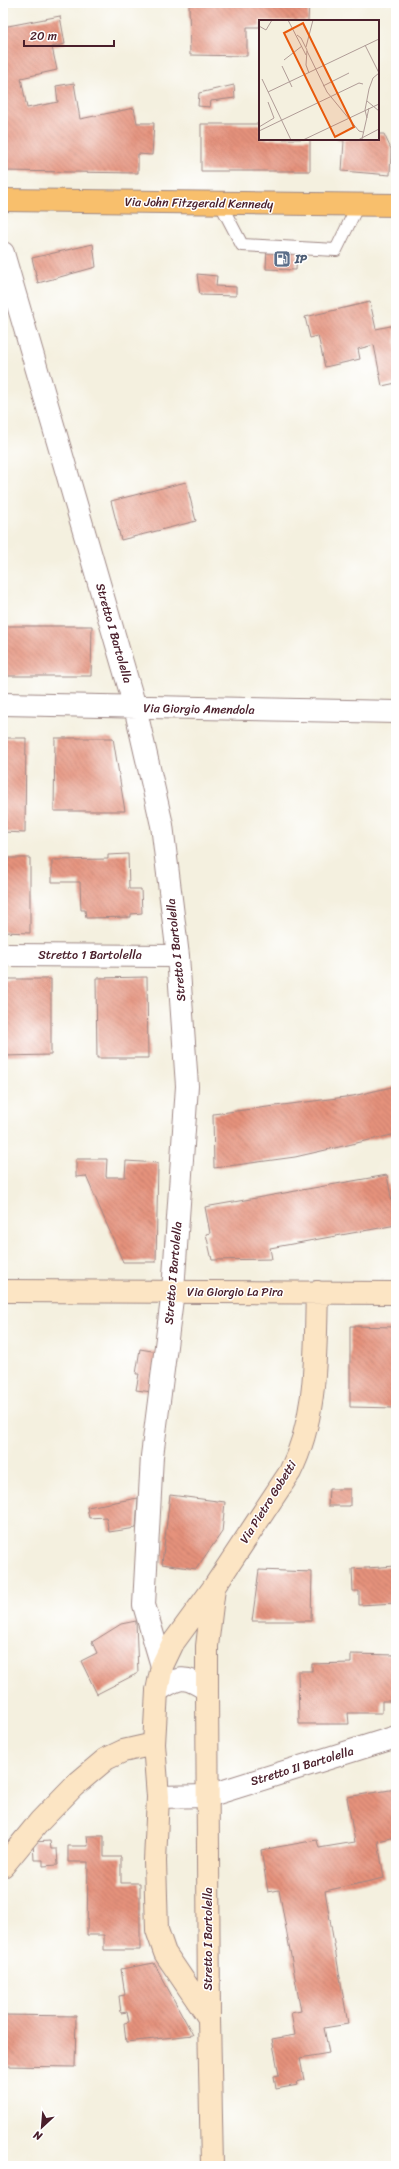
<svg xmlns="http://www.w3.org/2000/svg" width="399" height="2169" font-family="Sriracha,sans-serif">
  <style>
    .building { fill: url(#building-back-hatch) }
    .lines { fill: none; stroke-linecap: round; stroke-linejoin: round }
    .lane-casing { stroke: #9f8885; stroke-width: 14 }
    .street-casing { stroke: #9f8885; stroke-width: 24 }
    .secondary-casing { stroke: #9f8885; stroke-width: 24 }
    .primary-casing { stroke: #9f8885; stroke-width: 24 }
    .lane { stroke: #fff; stroke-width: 12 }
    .street { stroke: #fff; stroke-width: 22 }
    .secondary { stroke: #fce5c4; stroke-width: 22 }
    .primary { stroke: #f8bf6c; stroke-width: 22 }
    .labels { text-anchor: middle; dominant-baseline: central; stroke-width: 3; stroke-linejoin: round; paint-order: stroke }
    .street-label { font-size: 12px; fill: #4a1f2b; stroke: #fff }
    .service-label { font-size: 12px; font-weight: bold; fill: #4e5e75; stroke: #fff; text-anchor: start }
    .inset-road { fill: none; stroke: #b09c97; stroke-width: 1 }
    .view { fill: #e8590c; fill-opacity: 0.15; stroke: #e8590c; stroke-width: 2 }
    .inset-edge { fill: none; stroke: #4a1f2b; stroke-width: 2 }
  </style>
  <defs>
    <pattern id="building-back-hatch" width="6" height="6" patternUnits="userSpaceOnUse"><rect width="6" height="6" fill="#e5927c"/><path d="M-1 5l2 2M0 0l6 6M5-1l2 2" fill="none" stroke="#bc7766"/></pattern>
  </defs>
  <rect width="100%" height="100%" fill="#fff"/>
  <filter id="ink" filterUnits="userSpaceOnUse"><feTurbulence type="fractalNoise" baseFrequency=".025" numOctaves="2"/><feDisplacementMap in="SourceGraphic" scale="8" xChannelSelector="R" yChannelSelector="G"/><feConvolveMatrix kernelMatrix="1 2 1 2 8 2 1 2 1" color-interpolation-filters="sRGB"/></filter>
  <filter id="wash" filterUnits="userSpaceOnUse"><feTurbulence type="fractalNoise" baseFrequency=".012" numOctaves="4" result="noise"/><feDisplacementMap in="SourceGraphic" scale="16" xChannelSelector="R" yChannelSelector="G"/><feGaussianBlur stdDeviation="0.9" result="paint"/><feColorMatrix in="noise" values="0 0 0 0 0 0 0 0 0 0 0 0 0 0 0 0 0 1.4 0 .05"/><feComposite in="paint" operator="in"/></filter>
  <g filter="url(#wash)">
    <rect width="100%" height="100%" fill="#f4f0df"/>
    <g id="blocks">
      <path class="building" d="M 189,3 L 309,3 L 308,21 L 260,21 L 260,27 L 247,27 L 247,56 L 190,55 Z
        M 60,16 L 65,44 L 52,47 L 57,70 L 21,78 L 27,108 L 58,102 L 56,86 L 74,83 L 80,119 L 134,108 L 137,123 L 154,123 L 152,155 L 138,154 L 138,173 L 3,171 L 3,27 Z
        M 234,85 L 235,98 L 211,101 L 210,107 L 198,106 L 199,93 Z
        M 201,124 L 260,124 L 260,139 L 310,139 L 310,171 L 201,171 Z
        M 378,134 L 384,134 L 391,149 L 390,175 L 342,171 L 344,141 L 336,139 L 378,139 Z
        M 93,244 L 96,267 L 38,283 L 32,258 Z
        M 267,246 L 297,247 L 296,270 L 266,269 Z
        M 197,274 L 217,276 L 216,286 L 236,287 L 236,296 L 200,295 Z
        M 370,302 L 376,329 L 395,325 L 396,383 L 382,386 L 374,345 L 358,349 L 360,359 L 325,367 L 318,336 L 310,338 L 305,317 Z
        M 186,482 L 196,521 L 121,540 L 111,501 Z
        M 3,626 L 92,626 L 91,676 L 3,676 Z
        M 3,738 L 26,738 L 25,833 L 3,832 Z
        M 55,738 L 113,738 L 125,811 L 54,811 Z
        M 128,854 L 129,889 L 141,889 L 142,913 L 131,914 L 131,917 L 86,918 L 85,910 L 81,910 L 80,882 L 52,882 L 52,860 L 108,859 L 108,855 Z
        M 3,858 L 30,858 L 30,933 L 3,932 Z
        M 147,977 L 148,1058 L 97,1058 L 96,978 Z
        M 3,979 L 51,979 L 51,1055 L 3,1056 Z
        M 396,1086 L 396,1134 L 295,1157 L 214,1168 L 213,1114 L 353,1096 Z
        M 76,1159 L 107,1159 L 106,1177 L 125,1177 L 126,1161 L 158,1163 L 156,1262 L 123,1262 L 86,1176 L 76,1177 Z
        M 387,1175 L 396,1225 L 270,1248 L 272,1259 L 212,1260 L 206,1234 L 210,1233 L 205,1207 Z
        M 350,1326 L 396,1327 L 396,1408 L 350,1407 Z
        M 140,1349 L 158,1352 L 152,1392 L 136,1390 L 139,1374 L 136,1374 Z
        M 329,1489 L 350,1489 L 350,1506 L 328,1506 Z
        M 170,1495 L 225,1502 L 222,1532 L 196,1569 L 162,1564 Z
        M 138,1498 L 136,1528 L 109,1532 L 106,1517 L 89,1518 L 87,1507 Z
        M 396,1566 L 396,1603 L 359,1605 L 359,1591 L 353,1591 L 352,1569 Z
        M 259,1570 L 312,1572 L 311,1621 L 252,1621 Z
        M 136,1621 L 138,1673 L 97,1694 L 81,1661 L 97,1653 L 92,1642 L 121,1624 Z
        M 351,1654 L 396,1655 L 396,1701 L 382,1701 L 382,1713 L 348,1713 L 349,1724 L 299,1724 L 298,1671 L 312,1671 L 312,1664 L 351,1663 Z
        M 396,1789 L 396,1837 L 378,1841 L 384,1878 L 325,1891 L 348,2024 L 324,2028 L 329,2053 L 300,2058 L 304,2080 L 297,2082 L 298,2085 L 276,2089 L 274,2076 L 279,2075 L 272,2039 L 295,2035 L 291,2013 L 301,2011 L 279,1890 L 268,1892 L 261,1850 L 317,1840 L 319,1848 L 355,1842 L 347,1797 Z
        M 87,1836 L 104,1836 L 104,1857 L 121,1857 L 121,1883 L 140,1883 L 140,1950 L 104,1950 L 104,1935 L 87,1935 L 88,1862 L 68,1862 L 68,1846 L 88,1846 Z
        M 50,1841 L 51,1849 L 57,1849 L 58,1865 L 43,1866 L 43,1860 L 34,1860 L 33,1842 Z
        M 154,1963 L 193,2035 L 126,2042 L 124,2023 L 129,2022 L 127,2012 L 121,2013 L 119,1996 L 125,1995 L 121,1969 Z
        M 3,2015 L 76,2016 L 75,2067 L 3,2066 Z"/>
    </g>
  </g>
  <g filter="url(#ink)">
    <use href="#blocks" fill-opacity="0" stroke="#9f8885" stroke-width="1"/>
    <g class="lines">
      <g class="lane-casing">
        <path id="lane" d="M 220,203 L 242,245 L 336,250 L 358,205"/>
      </g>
      <g class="street-casing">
        <path id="street" d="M 3,253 L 135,707 L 162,825 L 178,956 L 187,1086 L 173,1291 L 152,1456 L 144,1605 L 162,1666
          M 3,704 L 396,712
          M 3,955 L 178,956
          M 157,1691 C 179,1677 184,1674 207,1690
          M 158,1797 L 208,1796 L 396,1737"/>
      </g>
      <g class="secondary-casing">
        <path id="secondary" d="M 3,1291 L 396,1293
          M 3,1866 L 40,1821 L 74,1786 L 106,1759 L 123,1751 L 154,1744
          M 209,2018 L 165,1953 L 157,1930 L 155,1861 L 158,1797 L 154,1744 L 157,1691 L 162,1666 L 173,1643 L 214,1587 L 290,1472 C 318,1416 315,1354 317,1292
          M 212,2166 L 209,2018 L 207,1690 L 207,1646 L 214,1588"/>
      </g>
      <g class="primary-casing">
        <path id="primary" d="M 3,200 L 396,205"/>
      </g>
      <use href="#lane" class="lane"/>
      <use href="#street" class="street"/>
      <use href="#secondary" class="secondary"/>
      <use href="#primary" class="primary"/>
    </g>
  </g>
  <defs>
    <g id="fuel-square" transform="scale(0.9)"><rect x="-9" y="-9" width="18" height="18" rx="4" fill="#5c6f8a" stroke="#fff"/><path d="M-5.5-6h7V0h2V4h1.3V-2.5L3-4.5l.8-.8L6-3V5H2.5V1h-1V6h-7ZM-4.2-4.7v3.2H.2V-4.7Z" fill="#fff"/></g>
  </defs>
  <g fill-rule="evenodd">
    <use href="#fuel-square" x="282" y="259"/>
  </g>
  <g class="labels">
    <g class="street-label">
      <text transform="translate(199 203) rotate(1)">Via John Fitzgerald Kennedy</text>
      <text transform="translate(114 633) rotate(74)">Stretto I Bartolella</text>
      <text transform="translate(199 709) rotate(1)">Via Giorgio Amendola</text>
      <text transform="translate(176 950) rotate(-96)">Stretto I Bartolella</text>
      <text x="90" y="955">Stretto 1 Bartolella</text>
      <text transform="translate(173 1273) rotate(-85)">Stretto I Bartolella</text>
      <text x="235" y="1292">Via Giorgio La Pira</text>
      <text transform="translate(268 1502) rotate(-58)">Via Pietro Gobetti</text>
      <text transform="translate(302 1766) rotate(-17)">Stretto II Bartolella</text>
      <text transform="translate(208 1939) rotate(-90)">Stretto I Bartolella</text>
    </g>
    <g class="service-label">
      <text x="295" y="259">IP</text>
    </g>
  </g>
  <g transform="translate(259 20)">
    <rect width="120" height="120" fill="#f4f0df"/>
    <path class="inset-road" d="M 29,0 L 47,35M 0,6 L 7,10 L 13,0M 38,15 L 42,18 L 48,30 L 47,45 L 50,53M 106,25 L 120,53M 47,27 L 54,0M 48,31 L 68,72 L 100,111 L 104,112M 25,40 L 43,26M 23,46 L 33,67M 3,59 L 32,120M 64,66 L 90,53M 9,72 L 120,19M 108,81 L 120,91M 108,98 L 106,90 L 110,69 L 114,58 L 120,53M 0,107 L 15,98 L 9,82M 0,111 L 100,63 L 104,64M 103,119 L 110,88M 44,120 L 120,84M 99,120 L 120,109"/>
    <path class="view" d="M 44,3 L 95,107 L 76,117 L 25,13 Z"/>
    <rect width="120" height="120" class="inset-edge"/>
  </g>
  <rect width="399" height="2169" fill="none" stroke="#fff" stroke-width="16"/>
  <g transform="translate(42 2127) rotate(206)" stroke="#ffffff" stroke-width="3" paint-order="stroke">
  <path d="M0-3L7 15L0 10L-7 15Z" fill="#4a1f2b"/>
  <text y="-6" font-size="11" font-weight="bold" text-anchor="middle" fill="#4a1f2b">N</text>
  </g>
  <path d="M24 40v6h90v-6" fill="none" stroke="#4a1f2b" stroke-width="2"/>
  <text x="30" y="40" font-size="12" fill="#4a1f2b" stroke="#ffffff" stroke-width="3" paint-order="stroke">20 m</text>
</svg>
